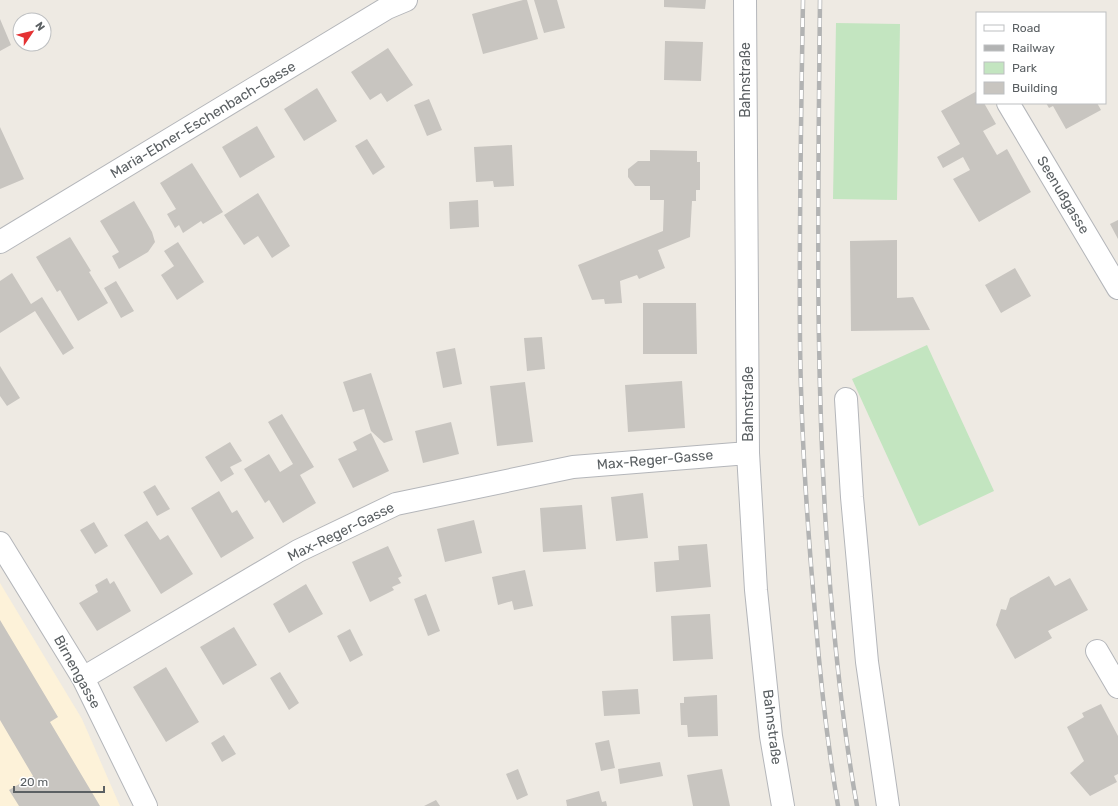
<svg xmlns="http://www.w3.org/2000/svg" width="1118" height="806" font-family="Rubik,sans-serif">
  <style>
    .commercial { fill: #fdf2d9 }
    .green { fill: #c3e5c0 }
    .building { fill: #c8c5c0 }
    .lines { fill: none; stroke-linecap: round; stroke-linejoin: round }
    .minor-casing { stroke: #b4b6ba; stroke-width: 24 }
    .minor { stroke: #fff; stroke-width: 22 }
    .rail-casing { stroke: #b2b3b3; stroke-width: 4.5 }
    .rail { stroke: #fff; stroke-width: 3; stroke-dasharray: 9; stroke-linecap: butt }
    .labels { text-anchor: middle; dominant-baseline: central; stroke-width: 3; stroke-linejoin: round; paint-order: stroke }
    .street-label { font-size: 14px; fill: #5b6063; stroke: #fff }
  </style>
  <rect width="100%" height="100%" fill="#eeeae3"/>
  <path class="commercial" d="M 0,583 L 82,719 L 120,806 L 0,806 Z"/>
  <path class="green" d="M 836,23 L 900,24 L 897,200 L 833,199 Z
    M 927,345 L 994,491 L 919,526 L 852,379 Z"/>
  <path class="building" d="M 523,0 L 527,0 L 538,39 L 483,54 L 472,14 Z
    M 534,0 L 557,0 L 565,28 L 544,33 Z
    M 664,0 L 706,0 L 705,9 L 664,7 Z
    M 0,19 L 11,45 L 0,51 Z
    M 665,41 L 703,42 L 701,81 L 664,80 Z
    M 388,48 L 413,85 L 387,102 L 381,93 L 370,100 L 351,72 Z
    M 317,88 L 337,121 L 304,141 L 284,109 Z
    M 977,91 L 977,103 L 984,103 L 996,124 L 983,131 L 997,155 L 1007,149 L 1031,192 L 979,222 L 953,179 L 970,170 L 963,157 L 943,168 L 937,157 L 960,144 L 941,111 Z
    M 429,99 L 442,130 L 427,136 L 414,105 Z
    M 1046,103 L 1097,103 L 1101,110 L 1066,129 L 1053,106 L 1049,108 Z
    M 257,126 L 275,157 L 240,178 L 222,147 Z
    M 0,127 L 24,179 L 0,189 Z
    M 367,139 L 385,167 L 373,175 L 355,146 Z
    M 512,145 L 514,186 L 494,187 L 493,181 L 476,182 L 474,147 Z
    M 650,150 L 697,151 L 697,162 L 700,162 L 700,190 L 696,190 L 696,201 L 692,201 L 690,237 L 658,250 L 665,268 L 639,279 L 637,275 L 620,281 L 622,303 L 605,304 L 604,299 L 592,300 L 578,265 L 663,231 L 664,200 L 650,200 L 650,186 L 635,186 L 628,177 L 628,169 L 638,161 L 650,161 Z
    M 192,163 L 223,212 L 203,224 L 201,221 L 183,233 L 179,225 L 175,228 L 167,214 L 176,209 L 160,183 Z
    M 258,193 L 290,246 L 272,258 L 258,236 L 244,245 L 224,215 Z
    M 478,200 L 479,227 L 450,229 L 449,202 Z
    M 134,201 L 152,232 L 155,242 L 148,252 L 119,269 L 112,256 L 119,252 L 100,221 Z
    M 1118,220 L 1118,239 L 1110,224 Z
    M 70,237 L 91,271 L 89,272 L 108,303 L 78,321 L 60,290 L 57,292 L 36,257 Z
    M 897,240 L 897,298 L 913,297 L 930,330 L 851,331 L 850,241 Z
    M 178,242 L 204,282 L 177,300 L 161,275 L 174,266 L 164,251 Z
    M 1015,268 L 1031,296 L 1001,313 L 985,285 Z
    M 12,273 L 31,304 L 42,297 L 74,348 L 63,355 L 35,311 L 0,333 L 0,281 Z
    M 116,281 L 134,311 L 121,318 L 104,288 Z
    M 643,303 L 696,303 L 697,354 L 643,354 Z
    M 542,337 L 545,369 L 527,371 L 524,338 Z
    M 455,348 L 462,384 L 443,388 L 436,352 Z
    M 0,366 L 20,398 L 7,406 L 0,396 Z
    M 371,373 L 393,440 L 384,443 L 371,431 L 364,409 L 353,412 L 343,382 Z
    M 682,381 L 685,428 L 628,432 L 625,385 Z
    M 525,382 L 533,442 L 497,446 L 490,386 Z
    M 282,414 L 314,467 L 300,475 L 316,503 L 283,523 L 269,500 L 265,503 L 244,469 L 269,454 L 280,472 L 293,464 L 268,422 Z
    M 451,422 L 459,454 L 423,463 L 415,431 Z
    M 371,433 L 389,471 L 353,488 L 338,459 L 357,450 L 353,442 Z
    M 230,442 L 242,461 L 230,467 L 234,474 L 221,482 L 205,457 Z
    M 155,485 L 170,509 L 157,516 L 143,492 Z
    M 219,491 L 232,513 L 237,510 L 254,538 L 221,558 L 191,508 Z
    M 643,493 L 648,538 L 616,541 L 611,497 Z
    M 582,505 L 586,549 L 543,552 L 540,508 Z
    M 474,520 L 482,553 L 445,562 L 437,529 Z
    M 147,521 L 160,540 L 168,535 L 193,574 L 161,594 L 124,535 Z
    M 94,522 L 108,546 L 95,554 L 80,530 Z
    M 707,544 L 711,587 L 656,592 L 654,562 L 679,560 L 678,546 Z
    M 388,546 L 402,576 L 398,578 L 401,583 L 392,587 L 394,590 L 370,602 L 352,562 Z
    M 525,570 L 533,606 L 514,610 L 512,601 L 498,605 L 492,577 Z
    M 1049,576 L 1055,586 L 1070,578 L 1088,610 L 1048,631 L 1052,638 L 1015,659 L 996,625 L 1001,609 L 1006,610 L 1010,598 Z
    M 107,578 L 110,584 L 114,581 L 131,611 L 97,631 L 79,603 L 98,592 L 95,585 Z
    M 306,584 L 323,614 L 289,633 L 273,604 Z
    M 426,594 L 440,631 L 428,636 L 414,599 Z
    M 710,614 L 713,659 L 673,661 L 671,616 Z
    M 0,620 L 58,717 L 50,722 L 100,806 L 19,806 L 9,790 L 33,776 L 0,720 Z
    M 234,627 L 257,665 L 223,685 L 200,647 Z
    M 350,629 L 363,655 L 350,662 L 337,636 Z
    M 166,667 L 199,722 L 166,742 L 133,687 Z
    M 280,672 L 299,703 L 289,710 L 270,678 Z
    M 638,689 L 640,714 L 604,716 L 602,691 Z
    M 717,695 L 718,736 L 688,737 L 687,725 L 681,725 L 680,703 L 684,703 L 684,697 Z
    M 1101,704 L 1118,736 L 1118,774 L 1114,776 L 1117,782 L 1090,796 L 1070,773 L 1084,761 L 1067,727 L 1084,717 L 1082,713 Z
    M 224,735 L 236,754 L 222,762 L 211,743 Z
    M 609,740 L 615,768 L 601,771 L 595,743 Z
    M 660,762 L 663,776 L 620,784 L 618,769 Z
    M 518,769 L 528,795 L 517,800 L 506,774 Z
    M 722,769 L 730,806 L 693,806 L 687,775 Z
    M 599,791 L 602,802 L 606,801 L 607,806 L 567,806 L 566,800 Z
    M 436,800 L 440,806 L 424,806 Z"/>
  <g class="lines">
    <g class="minor-casing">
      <path id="minor" d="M 745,0 L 748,453 L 756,590 L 771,736 L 783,806
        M 1008,103 L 1118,288
        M 0,242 L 387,8 L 406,0
        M 846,399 L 852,497 L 867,662 L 888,806
        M 0,543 L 83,678 L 146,806
        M 1097,651 L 1118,687
        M 83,678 L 298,551 L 396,504 L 573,467 L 748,453"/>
    </g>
    <use href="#minor" class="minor"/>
    <g class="rail-casing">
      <path id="rail" d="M 803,0 C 801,114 799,227 800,341 C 801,432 807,522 815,613 C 820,677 827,742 838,806
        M 820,0 C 818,203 814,406 832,609 C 838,675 845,741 857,806"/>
    </g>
    <use href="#rail" class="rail"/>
  </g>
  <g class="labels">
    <g class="street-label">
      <text transform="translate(745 80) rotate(-90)">Bahnstraße</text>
      <text transform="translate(203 120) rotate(-31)">Maria-Ebner-Eschenbach-Gasse</text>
      <text transform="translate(1063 195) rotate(59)">Seenußgasse</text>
      <text transform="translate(748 404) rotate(-90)">Bahnstraße</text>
      <text transform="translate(655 460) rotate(-5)">Max-Reger-Gasse</text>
      <text transform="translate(341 532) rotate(-26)">Max-Reger-Gasse</text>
      <text transform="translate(77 672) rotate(61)">Birnengasse</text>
      <text transform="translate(772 727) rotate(83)">Bahnstraße</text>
    </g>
  </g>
  <rect x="976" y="12" width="130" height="92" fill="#ffffff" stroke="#bdbfc1"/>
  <rect x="984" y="25" width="20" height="6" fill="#ffffff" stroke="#bdbfc1"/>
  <text x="1012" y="32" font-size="12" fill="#5b6063">Road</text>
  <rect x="984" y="45" width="20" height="6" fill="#b2b3b3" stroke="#bdbfc1"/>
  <text x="1012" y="52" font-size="12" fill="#5b6063">Railway</text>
  <rect x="984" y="62" width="20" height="12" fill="#c3e5c0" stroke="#bdbfc1"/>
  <text x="1012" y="72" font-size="12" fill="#5b6063">Park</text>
  <rect x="984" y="82" width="20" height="12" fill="#c8c5c0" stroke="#bdbfc1"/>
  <text x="1012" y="92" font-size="12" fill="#5b6063">Building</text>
  <g transform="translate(32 32) rotate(55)"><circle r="19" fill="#ffffff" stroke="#bdbfc1"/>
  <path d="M0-3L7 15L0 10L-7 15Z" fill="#e43233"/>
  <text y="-6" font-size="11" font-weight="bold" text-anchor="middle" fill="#5b6063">N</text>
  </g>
  <path d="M14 786v6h90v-6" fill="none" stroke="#5b6063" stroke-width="2"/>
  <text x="20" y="786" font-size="12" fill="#5b6063" stroke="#ffffff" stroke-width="3" paint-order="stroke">20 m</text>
</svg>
